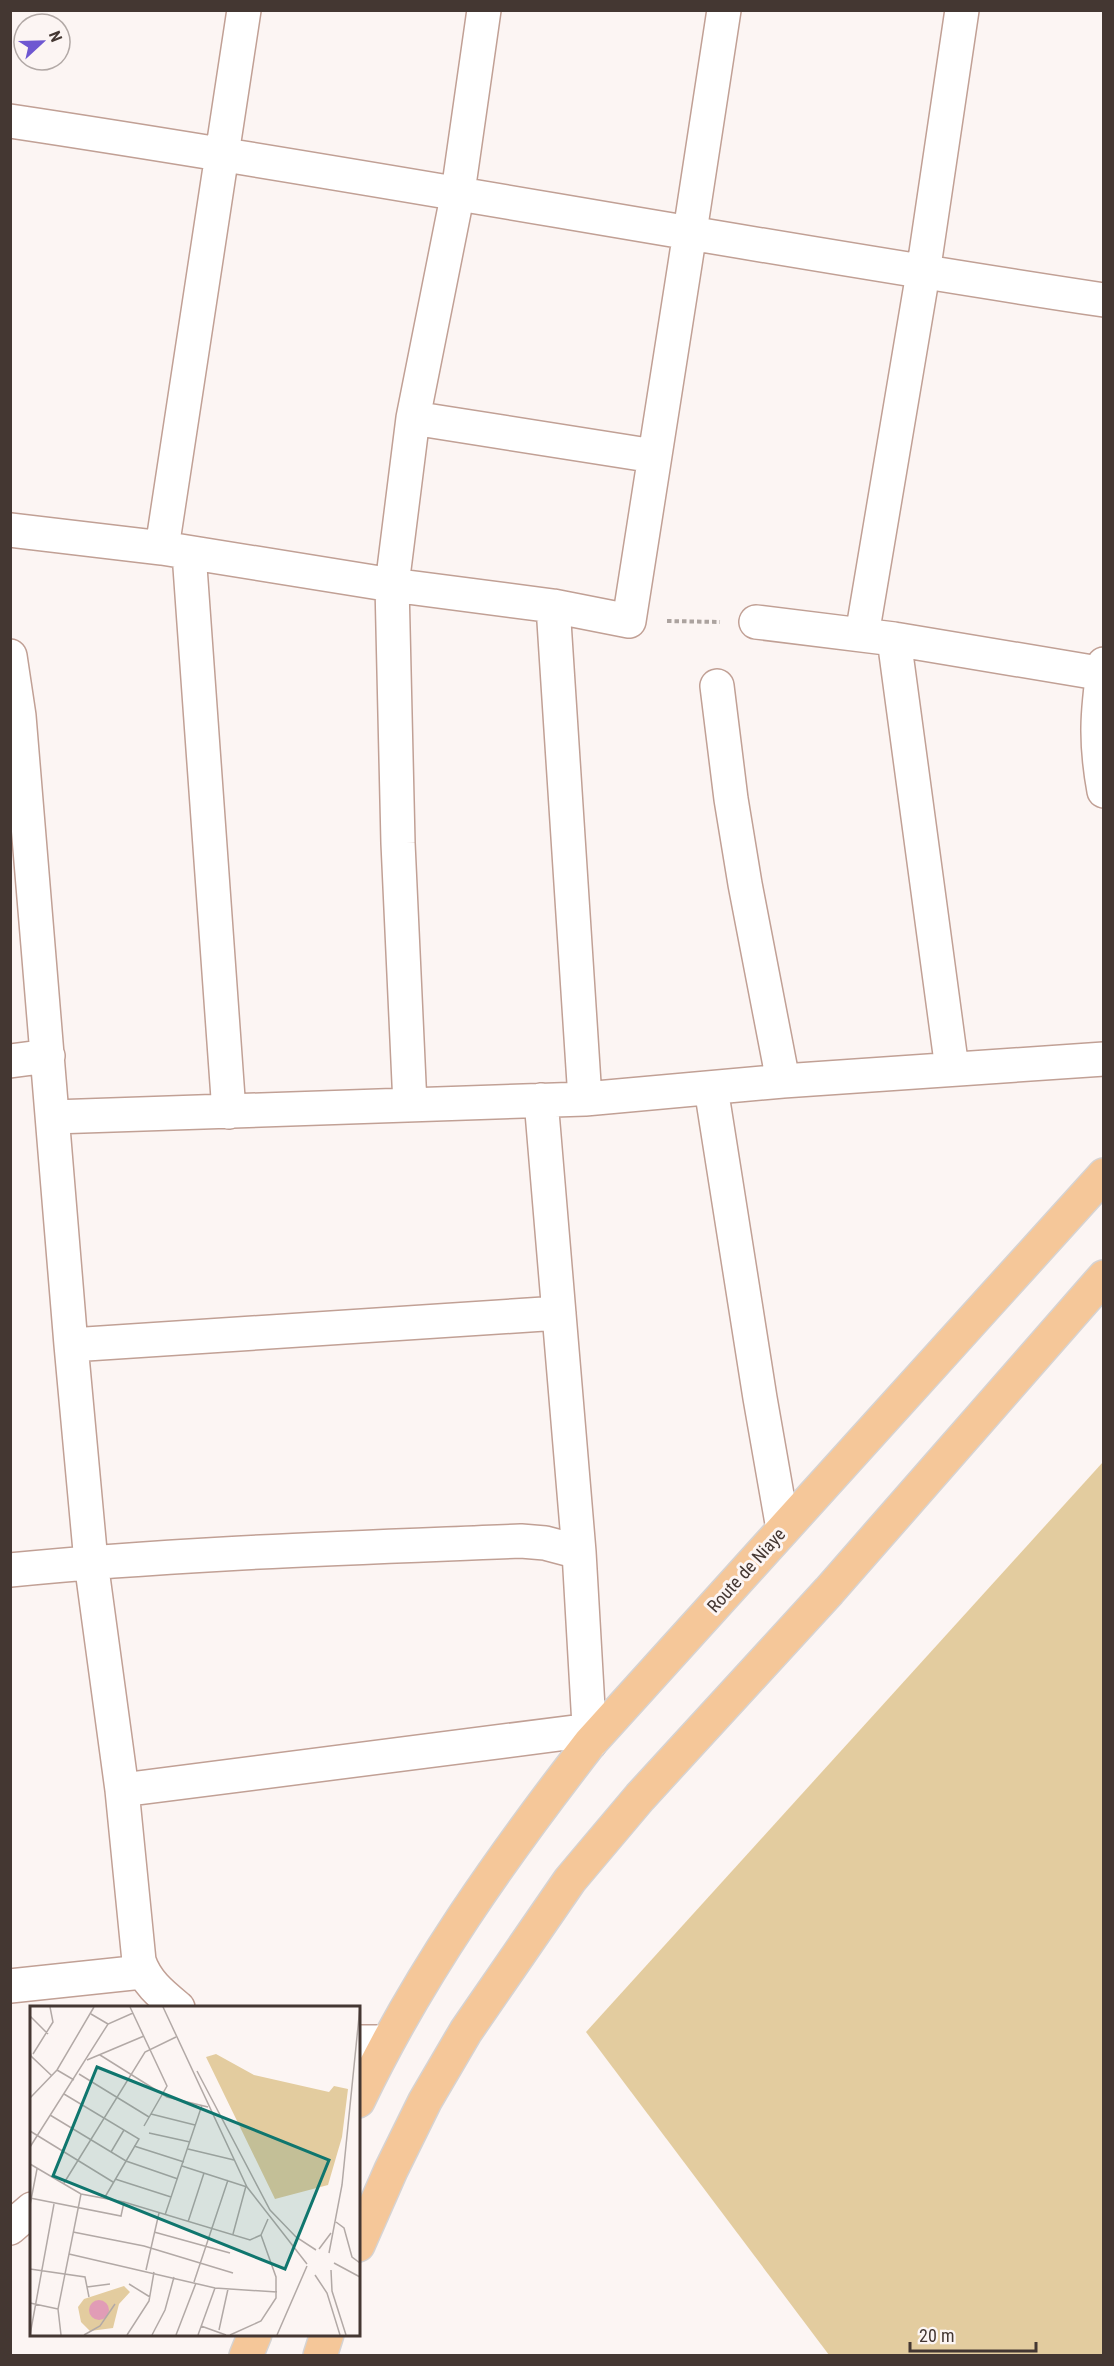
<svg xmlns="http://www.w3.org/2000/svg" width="1114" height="2366" font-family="'Roboto Condensed',sans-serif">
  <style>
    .green { fill: #e3cc9f }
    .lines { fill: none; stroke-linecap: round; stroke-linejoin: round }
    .minor-casing { stroke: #c1a095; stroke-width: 36 }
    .major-casing { stroke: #d6d3d2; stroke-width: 36 }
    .path { stroke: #aca39f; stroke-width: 4; stroke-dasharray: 4.5 3; stroke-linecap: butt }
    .minor { stroke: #fff; stroke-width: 33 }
    .major { stroke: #f5c799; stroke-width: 33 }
    .labels { text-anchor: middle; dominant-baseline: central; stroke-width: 6; stroke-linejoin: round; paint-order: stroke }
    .street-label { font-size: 18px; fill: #443732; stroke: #fcf5f3 }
    .inset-road { fill: none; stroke: #b2a9a6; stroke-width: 1.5 }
    .view { fill: #0f766e; fill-opacity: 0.15; stroke: #0f766e; stroke-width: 3 }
    .inset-edge { fill: none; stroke: #443732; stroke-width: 3 }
  </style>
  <rect width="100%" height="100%" fill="#fcf5f3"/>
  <path class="green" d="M 1103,1462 L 1103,2355 L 829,2355 L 586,2032 Z"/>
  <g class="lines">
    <g class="minor-casing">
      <path id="minor" d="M 10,121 C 376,176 738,245 1104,300
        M 413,418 L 654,456
        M 10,530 L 162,548 L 392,585 L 553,606 L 629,621 C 660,417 694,214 724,10
        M 162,548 L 244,10
        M 189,553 L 229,1112
        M 553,606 L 585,1099
        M 756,622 L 894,639 L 1104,674
        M 862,635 L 923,273 L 962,10
        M 894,639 L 952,1069
        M 10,656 L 19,716 L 71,1345 L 91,1562 L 122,1790 L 139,1961 C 146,1982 161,1994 178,2008
        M 1104,664 C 1097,713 1095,742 1104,791
        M 717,686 L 731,799 L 745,884 L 783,1081
        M 10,1061 L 48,1056
        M 711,1088 L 760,1398 L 783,1529
        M 541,1100 L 579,1552 L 590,1743
        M 410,1105 L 398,843 L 392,585 L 413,418 L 458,192 L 484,10
        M 53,1117 L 585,1099 L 783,1081 L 1104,1059
        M 71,1345 L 559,1313
        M 10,1570 C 180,1553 351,1548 521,1541 L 545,1543 L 579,1552
        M 122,1790 L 590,1730
        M 10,1986 L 142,1972
        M 358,2042 L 386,2042
        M 10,2228 L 32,2209"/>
    </g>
    <g class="major-casing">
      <path id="major" d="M 358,2101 C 419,1973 503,1855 590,1743 L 1104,1175
        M 358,2245 L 391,2170 L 425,2101 L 466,2031 L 570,1880 L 640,1797 L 829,1591 L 1104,1277
        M 246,2356 L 255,2334
        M 320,2356 L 327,2334"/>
    </g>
    <path class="path" d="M 667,621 L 720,622"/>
    <use href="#minor" class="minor"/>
    <use href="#major" class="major"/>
  </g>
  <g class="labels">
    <g class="street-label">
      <text transform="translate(746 1570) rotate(-48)">Route de Niaye</text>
    </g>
  </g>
  <g transform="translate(30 2006)">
    <rect width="330" height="330" fill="#fcf5f3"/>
    <path d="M 186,48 L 224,69 L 299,86 L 304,80 L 318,83 L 312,131 L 298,179 L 245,193 L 176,51 ZM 94,280 L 100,286 L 89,298 L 83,322 L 60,325 L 51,316 L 48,301 L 54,293 Z" fill="#e3cc9f"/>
    <path d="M59 304a10 10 0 1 1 20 0a10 10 0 1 1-20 0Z" fill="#e19cb6"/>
    <path class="inset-road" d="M 100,1 L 137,80 L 114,120M 133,1 L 217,181 L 277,258M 61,8 L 78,18M 0,10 L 18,28M 0,45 L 1,50 L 22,70M 3,48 L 23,16 L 20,1M 70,49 L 137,91 L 178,101M 57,54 L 114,30M 27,64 L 44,74M 167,65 L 240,204 L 266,231 L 286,244M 49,68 L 119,111M 34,88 L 109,133 L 75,191M 0,92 L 27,64 L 64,1M 121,108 L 165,119M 20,109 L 96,155 L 148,173M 0,125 L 83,176M 119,127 L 160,136M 104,140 L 154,156M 0,141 L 78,18 L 103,7M 158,143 L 204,154M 81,146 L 94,124M 0,158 L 51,188 L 94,196 L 220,234 L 231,229M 152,160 L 217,181M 85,173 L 141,191M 34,177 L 115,46 L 146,31M 0,192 L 91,210 L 94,196M 0,199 L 7,163M 135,209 L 172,99M 158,216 L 174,167M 306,216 L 314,222 L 322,251 L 330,257M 43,226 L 114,240 L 203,267M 124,226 L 200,247M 203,228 L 216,180M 289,243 L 301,227M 299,247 L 312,179 L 330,1M 39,248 L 185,282 L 247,286M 304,257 L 330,271M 0,263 L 55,271 L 59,291M 116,264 L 129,207M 301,264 L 302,285 L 316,329M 285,269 L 297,287 L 310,329M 164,276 L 198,174M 99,278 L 120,291M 57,281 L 80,278M 0,297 L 28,303M 171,320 L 196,329M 189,324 L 198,283M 0,329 L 24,198M 31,329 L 28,303 L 51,188M 54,329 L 70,320 L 85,298M 97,329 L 119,295 L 124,266M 122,329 L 135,304 L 144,271M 146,329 L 166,277M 168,329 L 185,282M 200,329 L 231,315 L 246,292 L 246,271 L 231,229 L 238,213M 247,329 L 277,260"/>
    <path class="view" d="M 67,61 L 299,154 L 255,263 L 23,170 Z"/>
    <rect width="330" height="330" class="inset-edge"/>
  </g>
  <rect width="1114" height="2366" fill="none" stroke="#443732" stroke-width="24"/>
  <g transform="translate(42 42) rotate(68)"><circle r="28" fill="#fcf5f3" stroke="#b2a9a6" stroke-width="1.5"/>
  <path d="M0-4.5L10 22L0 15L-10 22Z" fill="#6e57d1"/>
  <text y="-9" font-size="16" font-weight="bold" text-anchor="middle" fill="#443732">N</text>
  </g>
  <path d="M910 2342v9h126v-9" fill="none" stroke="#443732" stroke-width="3"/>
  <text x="919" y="2342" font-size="18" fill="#443732" stroke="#fcf5f3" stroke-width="4.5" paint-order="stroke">20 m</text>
</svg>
